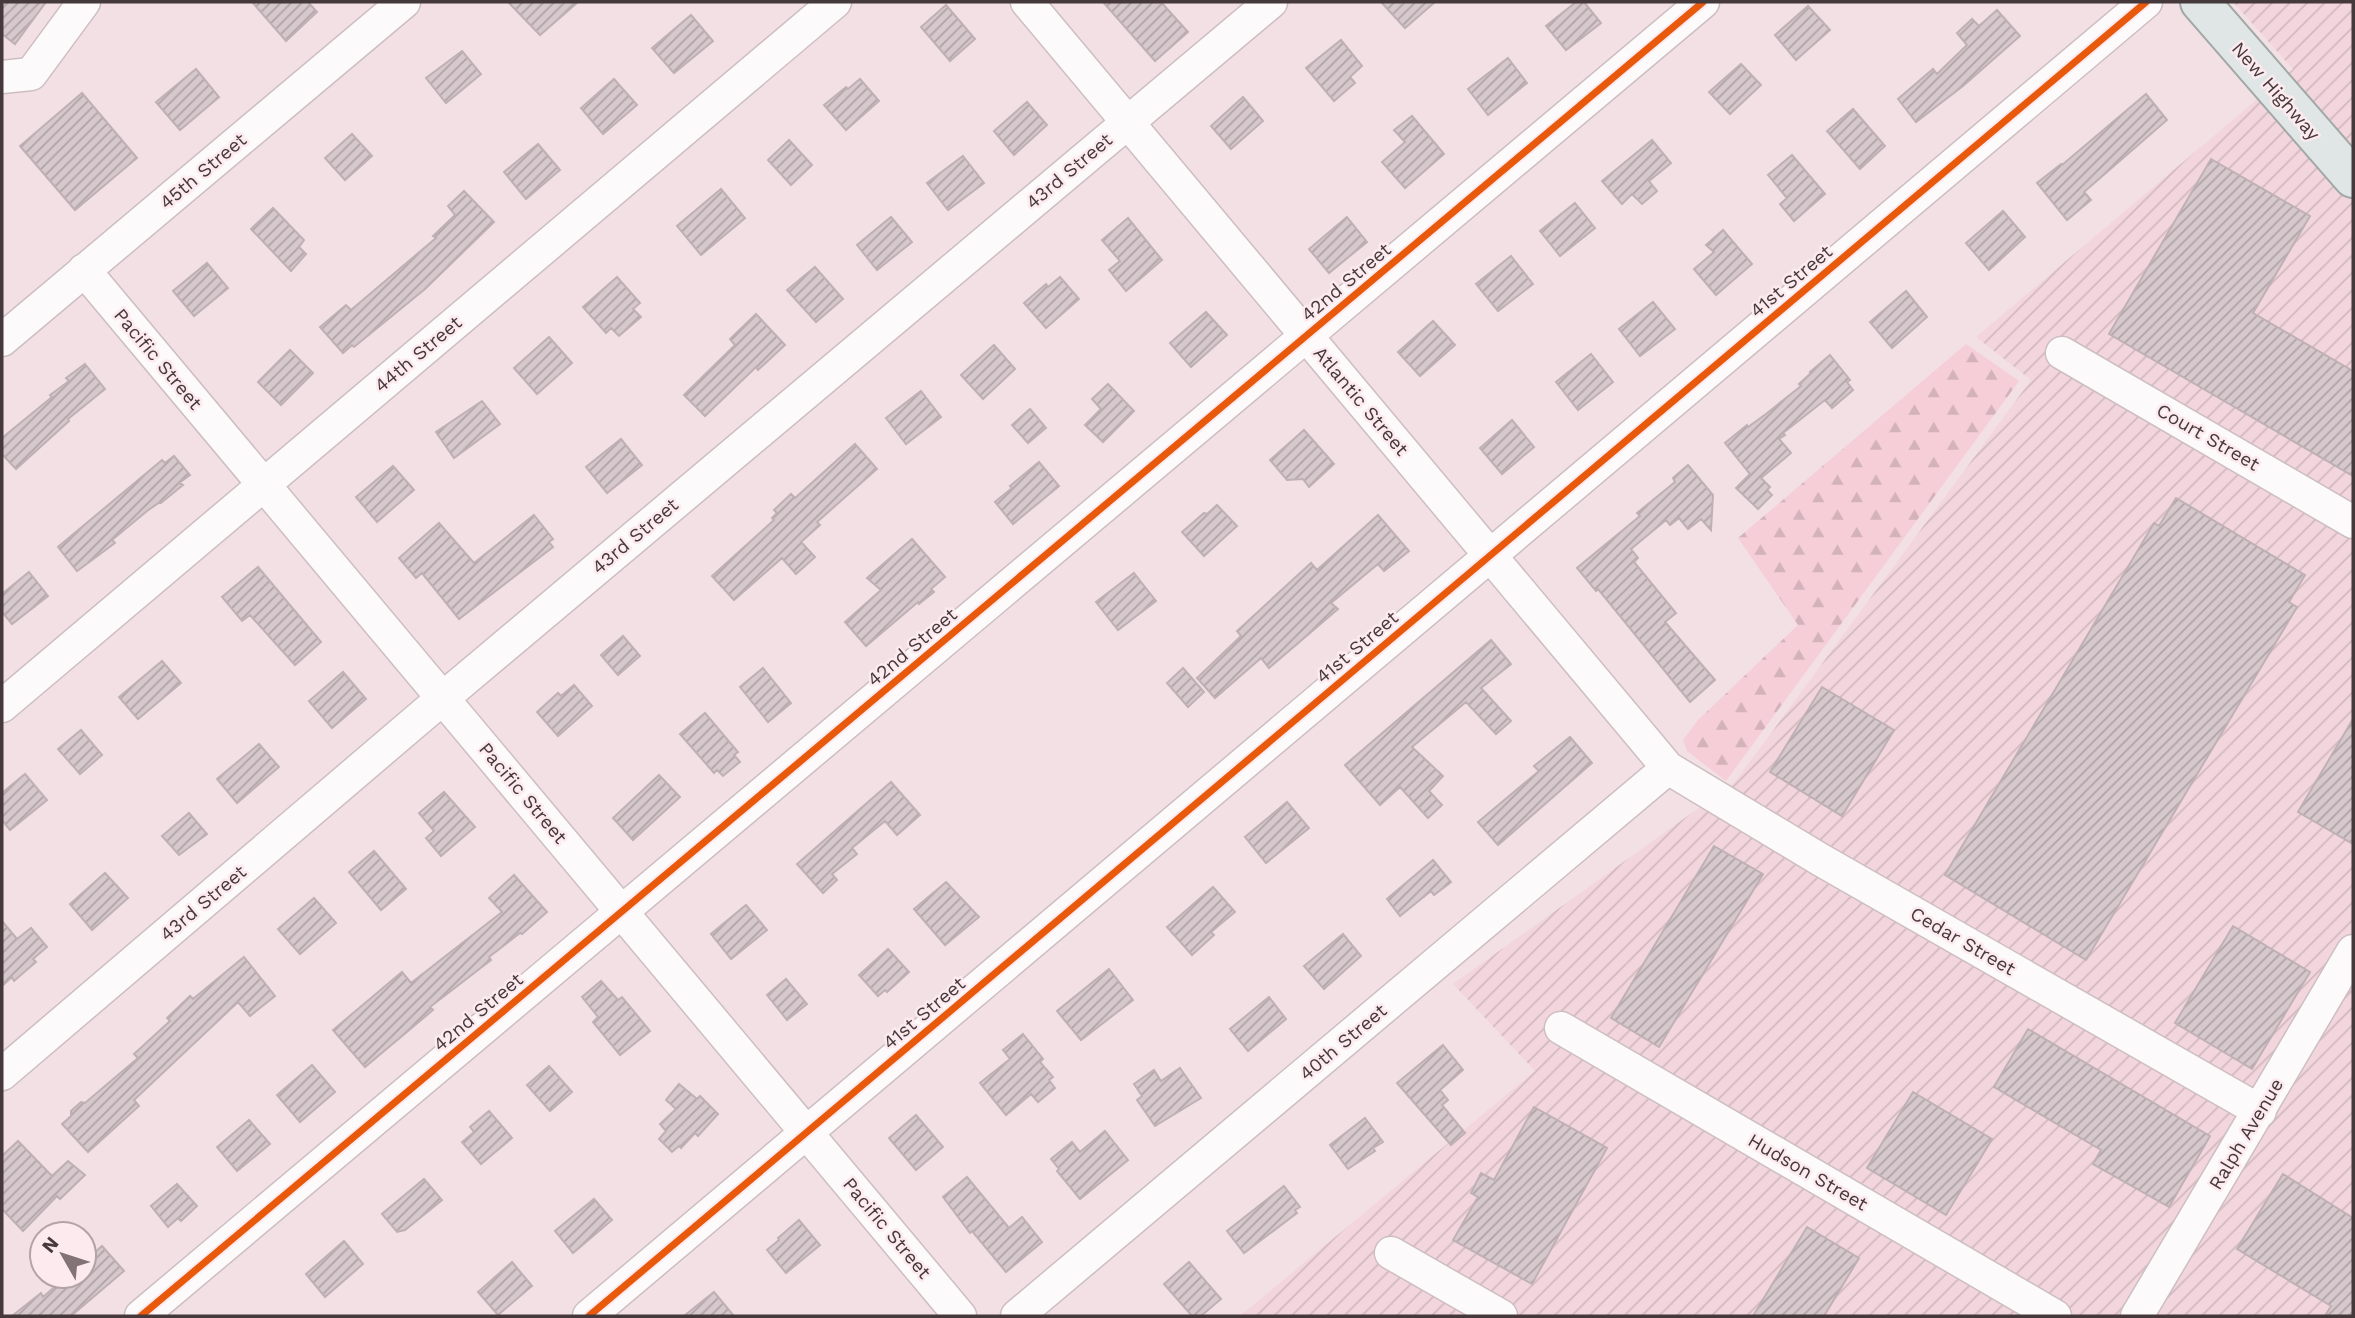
<svg xmlns="http://www.w3.org/2000/svg" width="2355" height="1318" font-family="'Work Sans',sans-serif">
  <style>
    .industrial { fill: url(#industrial-furrows) }
    .forest { fill: url(#forest-firs) }
    .building { fill: url(#building-hatch); stroke: #beb0b4; stroke-width: 2 }
    .lines { fill: none; stroke-linecap: round; stroke-linejoin: round }
    .minor-casing { stroke: #cdbec2; stroke-width: 35 }
    .major-casing { stroke: #a1a8a6; stroke-width: 42 }
    .minor { stroke: #fdfafb; stroke-width: 32 }
    .major { stroke: #e0e6e5; stroke-width: 38 }
    .cycleway-casing { stroke: #fdeaef; stroke-width: 11 }
    .cycleway { stroke: #e8590c; stroke-width: 7 }
    .labels { text-anchor: middle; dominant-baseline: central; stroke-width: 5; stroke-linejoin: round; paint-order: stroke }
    .street-label { font-size: 19px; fill: #45393c; stroke: #fdeaef }
  </style>
  <defs>
    <pattern id="industrial-furrows" width="10" height="10" patternUnits="userSpaceOnUse" patternTransform="scale(1.75)"><rect width="10" height="10" fill="#f3d6dd"/><path d="M-1 1l2-2M0 10L10 0M9 11l2-2" fill="none" stroke="#d2b8bf"/></pattern>
    <pattern id="forest-firs" width="22" height="20" patternUnits="userSpaceOnUse" patternTransform="scale(1.75)"><rect width="22" height="20" fill="#f5ced8"/><path d="M5 1l3.5 6h-7zM16 11l3.5 6h-7z" fill="#d3b2ba"/></pattern>
    <pattern id="building-hatch" width="6" height="6" patternUnits="userSpaceOnUse" patternTransform="scale(1.75)"><rect width="6" height="6" fill="#d6c8cc"/><path d="M-1 1l2-2M0 6l6-6M5 7l2-2" fill="none" stroke="#afa3a7"/></pattern>
  </defs>
  <rect width="100%" height="100%" fill="#f2e0e4"/>
  <path class="industrial" d="M 2233,2 L 2353,2 L 2353,1316 L 1240,1316 L 1535,1071 L 1453,984 L 1735,782 L 2031,380 L 1976,337 L 2293,69 Z"/>
  <path class="forest" d="M 1966,344 L 2019,381 L 1726,781 L 1687,751 L 1683,740 L 1698,720 L 1798,625 L 1738,538 Z"/>
  <path class="building" d="M 2,2 L 46,2 L 15,44 L 2,34 Z
    M 252,2 L 308,2 L 317,12 L 286,41 Z
    M 508,2 L 578,2 L 540,35 Z
    M 1103,2 L 1161,2 L 1188,32 L 1155,61 Z
    M 1381,2 L 1435,2 L 1405,28 Z
    M 1576,2 L 1584,2 L 1601,23 L 1566,50 L 1546,26 Z
    M 946,5 L 975,39 L 950,61 L 921,27 Z
    M 1808,6 L 1830,30 L 1796,60 L 1775,35 Z
    M 1997,10 L 2020,36 L 1963,86 L 1916,122 L 1898,99 L 1933,69 L 1937,74 L 1967,45 L 1957,33 L 1972,19 L 1979,26 Z
    M 691,15 L 713,41 L 674,73 L 652,48 Z
    M 1341,40 L 1362,66 L 1350,77 L 1355,83 L 1334,101 L 1306,68 Z
    M 462,51 L 481,74 L 446,103 L 426,78 Z
    M 1508,58 L 1527,83 L 1488,115 L 1468,89 Z
    M 1741,64 L 1761,85 L 1730,114 L 1709,92 Z
    M 196,69 L 219,97 L 180,130 L 156,102 Z
    M 614,79 L 637,105 L 603,134 L 581,108 Z
    M 860,79 L 879,101 L 846,130 L 824,105 L 846,87 L 848,89 Z
    M 82,93 L 137,158 L 75,210 L 20,146 Z
    M 2146,94 L 2167,120 L 2084,192 L 2091,200 L 2067,220 L 2037,183 L 2061,164 L 2062,165 Z
    M 1243,97 L 1263,121 L 1231,149 L 1211,126 Z
    M 1027,102 L 1047,125 L 1014,155 L 994,131 Z
    M 1853,109 L 1885,146 L 1860,169 L 1827,131 Z
    M 1412,116 L 1444,154 L 1405,188 L 1382,162 L 1405,142 L 1394,130 Z
    M 352,134 L 372,156 L 345,180 L 325,158 Z
    M 789,140 L 812,165 L 791,185 L 768,160 Z
    M 1652,140 L 1671,163 L 1649,181 L 1657,191 L 1642,204 L 1632,194 L 1622,204 L 1602,181 Z
    M 538,144 L 560,170 L 526,199 L 504,172 Z
    M 1792,155 L 1825,194 L 1794,221 L 1780,204 L 1787,198 L 1768,175 Z
    M 963,156 L 984,183 L 948,210 L 927,183 Z
    M 2211,159 L 2310,216 L 2253,313 L 2353,371 L 2353,476 L 2109,334 Z
    M 721,189 L 745,218 L 701,255 L 677,226 Z
    M 464,191 L 494,222 L 425,289 L 354,347 L 352,345 L 343,353 L 320,327 L 346,305 L 351,310 L 436,238 L 433,236 L 455,215 L 448,206 Z
    M 1575,203 L 1595,228 L 1560,256 L 1540,231 Z
    M 273,208 L 304,240 L 299,247 L 306,254 L 291,271 L 251,229 Z
    M 2003,211 L 2025,237 L 1989,270 L 1966,243 Z
    M 891,217 L 912,242 L 877,270 L 857,245 Z
    M 1347,217 L 1367,242 L 1329,273 L 1309,249 Z
    M 1128,218 L 1162,260 L 1126,291 L 1109,270 L 1120,261 L 1102,240 Z
    M 1723,230 L 1752,264 L 1716,295 L 1694,269 L 1714,252 L 1706,245 Z
    M 1511,256 L 1533,284 L 1498,311 L 1476,284 Z
    M 207,263 L 228,288 L 194,316 L 173,291 Z
    M 815,267 L 843,299 L 816,322 L 787,290 Z
    M 617,277 L 640,303 L 633,309 L 641,317 L 619,336 L 611,328 L 606,333 L 583,307 Z
    M 1060,277 L 1079,299 L 1046,328 L 1024,303 L 1046,284 L 1048,287 Z
    M 1906,291 L 1927,317 L 1892,348 L 1870,322 Z
    M 1653,302 L 1675,329 L 1640,356 L 1619,329 Z
    M 1206,312 L 1227,335 L 1191,367 L 1170,343 Z
    M 756,314 L 785,345 L 758,370 L 756,367 L 705,416 L 684,395 L 735,345 L 730,339 Z
    M 1433,321 L 1455,345 L 1420,376 L 1398,352 Z
    M 549,337 L 572,363 L 537,394 L 514,368 Z
    M 994,345 L 1015,369 L 983,399 L 961,375 Z
    M 290,350 L 313,373 L 281,405 L 258,382 Z
    M 1591,354 L 1613,382 L 1578,410 L 1556,382 Z
    M 1830,355 L 1850,380 L 1847,382 L 1853,390 L 1832,408 L 1825,400 L 1783,433 L 1785,435 L 1779,439 L 1791,453 L 1761,478 L 1770,487 L 1767,490 L 1772,495 L 1758,509 L 1736,488 L 1750,474 L 1725,443 L 1747,425 L 1748,427 L 1766,414 L 1801,386 L 1799,384 L 1811,373 L 1810,372 Z
    M 85,364 L 105,389 L 68,419 L 69,421 L 16,469 L 2,454 L 2,438 L 52,397 L 50,395 L 69,381 L 66,378 Z
    M 1108,384 L 1134,411 L 1103,442 L 1085,425 L 1101,409 L 1092,399 Z
    M 921,391 L 941,417 L 906,444 L 886,418 Z
    M 482,401 L 500,424 L 454,458 L 436,432 Z
    M 1030,409 L 1046,428 L 1028,443 L 1012,425 Z
    M 1512,420 L 1534,447 L 1502,474 L 1480,448 Z
    M 1304,430 L 1334,464 L 1309,487 L 1303,479 L 1287,480 L 1270,460 Z
    M 621,439 L 642,465 L 607,493 L 586,467 Z
    M 855,444 L 877,469 L 817,522 L 820,525 L 801,542 L 815,557 L 796,574 L 782,558 L 734,600 L 712,576 L 774,520 L 772,518 L 777,513 L 774,510 L 791,494 L 795,498 Z
    M 174,456 L 190,475 L 179,483 L 183,485 L 161,503 L 160,502 L 147,511 L 112,540 L 115,543 L 77,571 L 58,547 L 162,460 L 165,463 Z
    M 1039,462 L 1059,486 L 1013,524 L 995,502 L 1012,488 L 1010,486 Z
    M 1688,465 L 1713,495 L 1711,530 L 1701,519 L 1688,529 L 1679,518 L 1670,525 L 1666,520 L 1631,549 L 1638,558 L 1634,562 L 1676,613 L 1665,622 L 1715,680 L 1690,702 L 1598,589 L 1596,591 L 1577,568 L 1640,516 L 1637,513 L 1675,482 L 1673,478 Z
    M 393,466 L 414,490 L 377,522 L 356,497 Z
    M 2176,498 L 2305,575 L 2289,602 L 2297,607 L 2086,960 L 1945,875 L 2154,523 L 2159,526 Z
    M 1217,505 L 1237,526 L 1204,556 L 1182,532 L 1204,513 L 1207,514 Z
    M 534,515 L 553,539 L 549,542 L 553,547 L 459,619 L 422,573 L 416,578 L 399,558 L 439,523 L 474,563 Z
    M 1378,515 L 1409,551 L 1384,571 L 1378,564 L 1331,603 L 1338,609 L 1269,668 L 1261,658 L 1215,698 L 1197,678 L 1241,636 L 1237,631 L 1311,563 L 1317,570 Z
    M 912,539 L 945,577 L 931,589 L 934,592 L 919,604 L 918,602 L 866,646 L 845,622 L 881,590 L 867,578 Z
    M 258,567 L 321,642 L 295,665 L 250,615 L 242,621 L 222,597 Z
    M 29,572 L 48,596 L 12,624 L 2,612 L 2,594 Z
    M 1134,573 L 1156,601 L 1118,630 L 1096,602 Z
    M 623,636 L 640,656 L 618,675 L 601,655 Z
    M 1491,640 L 1511,664 L 1481,688 L 1511,721 L 1496,734 L 1466,702 L 1412,747 L 1443,776 L 1429,791 L 1442,805 L 1428,818 L 1400,787 L 1380,805 L 1345,765 Z
    M 162,661 L 181,683 L 138,719 L 119,697 Z
    M 763,668 L 791,703 L 768,722 L 740,687 Z
    M 1183,668 L 1204,692 L 1188,707 L 1167,683 Z
    M 343,672 L 366,699 L 332,728 L 309,701 Z
    M 574,685 L 592,706 L 558,736 L 537,712 L 558,693 L 561,696 Z
    M 1822,687 L 1894,730 L 1842,816 L 1770,772 Z
    M 705,713 L 738,752 L 734,755 L 740,762 L 723,776 L 717,770 L 714,773 L 680,734 Z
    M 2353,719 L 2353,844 L 2298,812 Z
    M 81,730 L 102,755 L 80,774 L 58,749 Z
    M 1570,737 L 1592,763 L 1498,845 L 1478,822 L 1539,771 L 1534,766 Z
    M 259,744 L 279,767 L 237,803 L 217,779 Z
    M 25,774 L 47,800 L 10,830 L 2,820 L 2,793 Z
    M 659,775 L 680,797 L 633,840 L 613,818 Z
    M 891,782 L 920,815 L 897,835 L 885,821 L 852,848 L 857,854 L 832,874 L 837,880 L 823,893 L 797,864 Z
    M 444,792 L 475,827 L 441,856 L 426,838 L 434,831 L 419,813 Z
    M 1287,802 L 1309,828 L 1266,863 L 1245,837 Z
    M 189,813 L 207,834 L 179,855 L 162,836 Z
    M 1714,846 L 1763,874 L 1659,1047 L 1611,1018 Z
    M 374,851 L 406,889 L 381,910 L 349,872 Z
    M 1433,860 L 1451,882 L 1434,895 L 1431,891 L 1400,916 L 1387,899 Z
    M 105,873 L 128,898 L 92,930 L 70,904 Z
    M 514,875 L 547,912 L 522,934 L 520,933 L 489,957 L 491,960 L 430,1007 L 433,1010 L 365,1067 L 333,1030 L 402,972 L 411,983 L 502,912 L 489,898 Z
    M 946,882 L 979,917 L 945,945 L 914,909 Z
    M 1213,887 L 1235,912 L 1211,932 L 1214,935 L 1192,955 L 1167,927 Z
    M 314,898 L 336,923 L 300,954 L 278,929 Z
    M 746,905 L 767,930 L 731,959 L 711,934 Z
    M 2,921 L 17,939 L 31,928 L 47,947 L 33,959 L 36,962 L 14,981 L 12,977 L 2,986 Z
    M 2233,926 L 2310,972 L 2252,1069 L 2175,1023 Z
    M 1343,934 L 1361,956 L 1324,989 L 1304,966 Z
    M 888,949 L 909,972 L 887,992 L 885,990 L 878,996 L 859,975 Z
    M 244,957 L 275,996 L 250,1016 L 238,1002 L 134,1100 L 139,1106 L 88,1152 L 62,1124 L 71,1116 L 71,1111 L 81,1102 L 85,1103 L 138,1058 L 134,1054 L 170,1021 L 167,1018 L 190,996 L 193,999 Z
    M 1109,969 L 1133,1000 L 1081,1040 L 1057,1011 Z
    M 786,979 L 807,1004 L 787,1020 L 767,995 Z
    M 601,981 L 618,1000 L 622,997 L 650,1031 L 620,1055 L 593,1022 L 598,1017 L 582,997 Z
    M 1269,997 L 1286,1019 L 1248,1051 L 1230,1029 Z
    M 2028,1029 L 2210,1136 L 2169,1207 L 2093,1164 L 2101,1150 L 1994,1087 Z
    M 1023,1034 L 1043,1059 L 1040,1062 L 1053,1077 L 1049,1080 L 1055,1088 L 1038,1102 L 1031,1094 L 1006,1115 L 980,1083 L 1010,1059 L 1003,1050 Z
    M 1443,1045 L 1463,1070 L 1440,1090 L 1448,1100 L 1442,1105 L 1465,1133 L 1451,1145 L 1397,1083 Z
    M 312,1065 L 335,1092 L 300,1122 L 277,1095 Z
    M 549,1066 L 572,1092 L 550,1111 L 527,1085 Z
    M 1180,1068 L 1201,1098 L 1155,1126 L 1137,1100 L 1142,1096 L 1134,1084 L 1154,1070 L 1161,1081 Z
    M 679,1084 L 697,1099 L 700,1096 L 718,1114 L 698,1136 L 695,1133 L 681,1148 L 679,1146 L 672,1152 L 659,1139 L 666,1131 L 660,1124 L 676,1109 L 666,1100 Z
    M 1913,1092 L 1992,1139 L 1946,1215 L 1867,1168 Z
    M 1534,1107 L 1607,1148 L 1532,1284 L 1453,1240 L 1478,1197 L 1471,1193 L 1481,1173 L 1494,1180 Z
    M 489,1111 L 512,1138 L 481,1164 L 462,1142 L 474,1132 L 470,1127 Z
    M 916,1115 L 943,1147 L 916,1170 L 889,1138 Z
    M 1365,1118 L 1383,1142 L 1373,1148 L 1375,1151 L 1348,1169 L 1330,1145 Z
    M 249,1120 L 270,1144 L 237,1171 L 217,1147 Z
    M 1105,1131 L 1128,1160 L 1080,1199 L 1057,1171 L 1059,1169 L 1051,1159 L 1072,1142 L 1080,1152 Z
    M 18,1141 L 52,1176 L 68,1161 L 85,1175 L 60,1199 L 57,1196 L 23,1231 L 2,1209 L 2,1156 Z
    M 2283,1174 L 2353,1218 L 2353,1316 L 2325,1316 L 2331,1306 L 2237,1249 Z
    M 967,1177 L 1009,1228 L 1022,1217 L 1042,1242 L 1006,1272 L 972,1231 L 970,1233 L 943,1197 Z
    M 424,1179 L 442,1200 L 405,1230 L 397,1232 L 382,1214 Z
    M 177,1184 L 197,1206 L 181,1221 L 178,1218 L 168,1227 L 151,1206 Z
    M 1284,1186 L 1300,1207 L 1295,1210 L 1297,1213 L 1244,1253 L 1227,1231 Z
    M 594,1199 L 612,1220 L 573,1253 L 555,1231 Z
    M 799,1220 L 820,1245 L 786,1273 L 767,1250 L 779,1240 L 778,1238 Z
    M 1807,1227 L 1859,1258 L 1824,1316 L 1753,1316 Z
    M 344,1241 L 363,1264 L 325,1297 L 306,1274 Z
    M 102,1246 L 124,1271 L 71,1316 L 12,1316 L 41,1293 L 43,1297 L 67,1276 L 84,1276 L 84,1262 Z
    M 512,1262 L 532,1286 L 498,1315 L 478,1292 Z
    M 1189,1262 L 1221,1299 L 1201,1316 L 1192,1316 L 1164,1284 Z
    M 714,1292 L 734,1316 L 684,1316 Z"/>
  <g class="lines">
    <g class="minor-casing">
      <path id="minor" d="M 1027,2 L 1668,768 L 1821,860 L 2260,1111
        M 2,77 L 31,74 L 84,2
        M 84,270 L 960,1316
        M 2,340 L 404,2
        M 2062,353 L 2353,522
        M 2,706 L 835,2
        M 1561,1028 L 2055,1316
        M 2,1074 L 443,698 L 1271,2
        M 1391,1253 L 1501,1316
        M 141,1316 L 1703,2
        M 589,1316 L 2146,2
        M 1017,1316 L 1668,768
        M 2137,1316 L 2353,951"/>
    </g>
    <g class="major-casing">
      <path id="major" d="M 2200,2 L 2353,178"/>
    </g>
    <use href="#minor" class="minor"/>
    <use href="#major" class="major"/>
    <g class="cycleway-casing">
      <path id="cycleway" d="M 141,1316 L 1703,2
        M 589,1316 L 2146,2"/>
    </g>
    <use href="#cycleway" class="cycleway"/>
  </g>
  <g class="labels">
    <g class="street-label">
      <text transform="translate(2276 91) rotate(49)">New Highway</text>
      <text transform="translate(203 171) rotate(-40)">45th Street</text>
      <text transform="translate(1069 171) rotate(-40)">43rd Street</text>
      <text transform="translate(1791 281) rotate(-40)">41st Street</text>
      <text transform="translate(1346 282) rotate(-40)">42nd Street</text>
      <text transform="translate(418 354) rotate(-40)">44th Street</text>
      <text transform="translate(158 359) rotate(50)">Pacific Street</text>
      <text transform="translate(1361 401) rotate(50)">Atlantic Street</text>
      <text transform="translate(2208 437) rotate(30)">Court Street</text>
      <text transform="translate(635 536) rotate(-40)">43rd Street</text>
      <text transform="translate(912 647) rotate(-40)">42nd Street</text>
      <text transform="translate(1357 647) rotate(-40)">41st Street</text>
      <text transform="translate(523 793) rotate(50)">Pacific Street</text>
      <text transform="translate(203 903) rotate(-40)">43rd Street</text>
      <text transform="translate(1963 941) rotate(30)">Cedar Street</text>
      <text transform="translate(478 1012) rotate(-40)">42nd Street</text>
      <text transform="translate(924 1013) rotate(-40)">41st Street</text>
      <text transform="translate(1343 1042) rotate(-40)">40th Street</text>
      <text transform="translate(2246 1134) rotate(-59)">Ralph Avenue</text>
      <text transform="translate(1808 1172) rotate(30)">Hudson Street</text>
      <text transform="translate(887 1228) rotate(50)">Pacific Street</text>
    </g>
  </g>
  <rect width="2355" height="1318" fill="none" stroke="#45393c" stroke-width="7"/>
  <g transform="translate(63 1255) rotate(309)"><circle r="33" fill="#fdeaef" stroke="#b3a3a7" stroke-width="2"/>
  <path d="M0-5L12 26L0 18L-12 26Z" fill="#827377"/>
  <text y="-10" font-size="19" font-weight="bold" text-anchor="middle" fill="#45393c">N</text>
  </g>
</svg>
